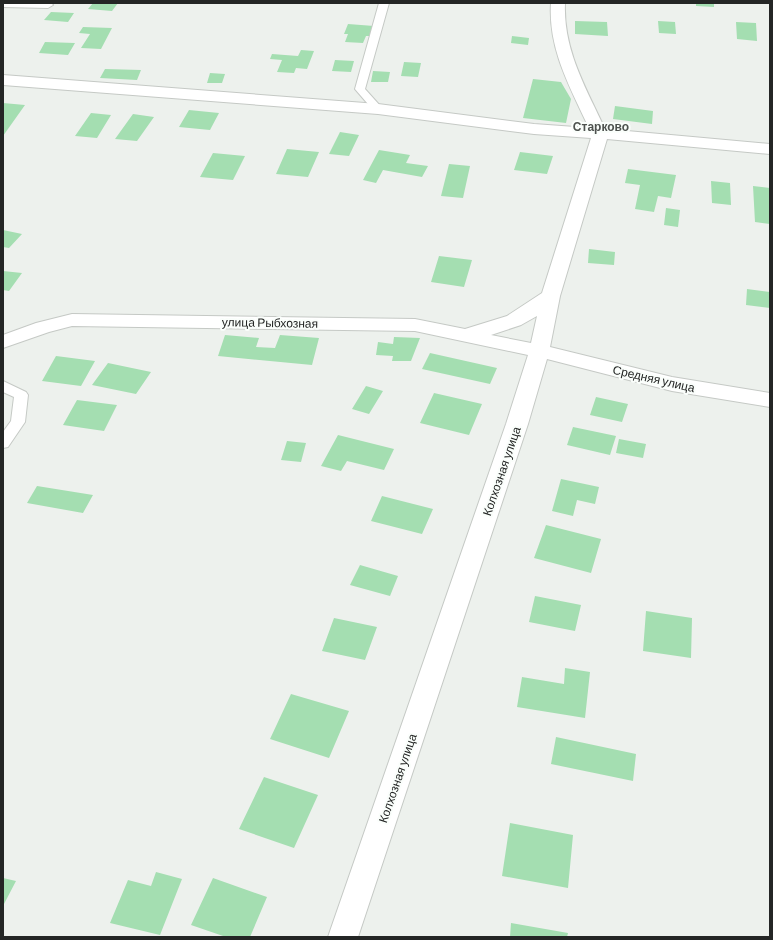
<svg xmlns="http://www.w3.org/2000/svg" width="773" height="940" font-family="Barlow,sans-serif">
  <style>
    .building { fill: #a4deb1 }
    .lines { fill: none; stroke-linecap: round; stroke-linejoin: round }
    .service-casing { stroke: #c5c9c5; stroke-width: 2 }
    .minor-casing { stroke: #c5c9c5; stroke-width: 2 }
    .service { fill: #fff; fill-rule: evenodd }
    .minor { fill: #fff; fill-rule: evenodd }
    .labels { text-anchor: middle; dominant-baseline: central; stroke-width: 4; stroke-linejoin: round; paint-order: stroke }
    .far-quarter-label { font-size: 12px; font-weight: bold; fill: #4e524f; stroke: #fafefb }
    .street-label { font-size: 12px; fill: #242625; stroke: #fafefb }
  </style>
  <rect width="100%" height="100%" fill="#edf1ed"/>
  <path class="building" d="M 93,3 L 118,3 L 112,11 L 88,9 Z
    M 696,3 L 714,3 L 714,7 L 696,6 Z
    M 51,12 L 74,13 L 68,22 L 44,20 Z
    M 575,21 L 607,22 L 608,36 L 575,34 Z
    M 658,21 L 675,22 L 676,34 L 659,33 Z
    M 736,22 L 756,23 L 757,41 L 737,39 Z
    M 348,24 L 374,26 L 371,36 L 366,36 L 363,43 L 345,42 L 348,34 L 344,34 Z
    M 83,27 L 112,28 L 101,49 L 81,48 L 90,34 L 79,33 Z
    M 512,36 L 529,38 L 528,45 L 511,43 Z
    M 45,42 L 75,43 L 68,55 L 39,53 Z
    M 301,50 L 314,51 L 307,69 L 296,68 L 294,73 L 277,72 L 282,60 L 270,59 L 272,54 L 298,56 Z
    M 335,60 L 354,61 L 351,72 L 332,71 Z
    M 404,62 L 421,63 L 418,77 L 401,76 Z
    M 105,69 L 141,70 L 137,80 L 100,78 Z
    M 373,71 L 390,72 L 388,82 L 371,82 Z
    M 210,73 L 225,74 L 222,83 L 207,83 Z
    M 533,79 L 561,82 L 571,99 L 566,123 L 523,118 Z
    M 3,103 L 25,105 L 3,136 Z
    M 615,106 L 653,111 L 652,124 L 613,119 Z
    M 189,110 L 219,113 L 210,130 L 179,127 Z
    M 91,113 L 111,115 L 97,138 L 75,136 Z
    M 133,114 L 154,117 L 137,141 L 115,139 Z
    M 340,132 L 359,135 L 349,156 L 329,154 Z
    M 287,149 L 319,152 L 308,177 L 276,174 Z
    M 379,150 L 410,155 L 406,163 L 428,166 L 422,177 L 383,170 L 376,183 L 363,180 Z
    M 520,152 L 553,156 L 547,174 L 514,170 Z
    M 213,153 L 245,156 L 233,180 L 200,177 Z
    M 449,164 L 470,166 L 463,198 L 441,196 Z
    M 628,169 L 676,175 L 671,198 L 658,196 L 654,212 L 635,209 L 640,185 L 625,183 Z
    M 711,181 L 730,183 L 731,205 L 712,203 Z
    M 753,186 L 770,188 L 770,224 L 755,222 Z
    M 666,208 L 680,210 L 678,227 L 664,225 Z
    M 3,230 L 22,234 L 9,248 L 3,247 Z
    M 589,249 L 615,252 L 614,265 L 588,263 Z
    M 439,256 L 472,260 L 464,287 L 431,282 Z
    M 3,271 L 22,273 L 9,291 L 3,290 Z
    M 747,289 L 770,292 L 770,308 L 746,305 Z
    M 225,335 L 259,338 L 256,347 L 275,348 L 280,335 L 319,338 L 312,365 L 218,356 Z
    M 394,337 L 420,338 L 411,361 L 392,361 L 393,356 L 376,355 L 378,342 L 393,344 Z
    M 430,353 L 497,368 L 490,384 L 422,369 Z
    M 56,356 L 95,361 L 81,386 L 42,381 Z
    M 108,363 L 151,372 L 136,394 L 92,385 Z
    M 366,386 L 383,391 L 369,414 L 352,409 Z
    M 434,393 L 482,404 L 469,435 L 420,423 Z
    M 596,397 L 628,404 L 622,422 L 590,415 Z
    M 77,400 L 117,405 L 104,431 L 63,425 Z
    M 573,427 L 616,436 L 610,455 L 567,445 Z
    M 338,435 L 394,449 L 384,470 L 347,461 L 341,471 L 321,466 Z
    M 619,439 L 646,444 L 643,458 L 616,453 Z
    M 287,441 L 306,443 L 301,462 L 281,460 Z
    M 561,479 L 599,487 L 595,504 L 577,500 L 573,516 L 552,511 Z
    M 37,486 L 93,495 L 83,513 L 27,503 Z
    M 382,496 L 433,509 L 422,534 L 371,521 Z
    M 546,525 L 601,539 L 591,573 L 534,558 Z
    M 360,565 L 398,576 L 390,596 L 350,585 Z
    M 535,596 L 581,605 L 575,631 L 529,622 Z
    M 646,611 L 692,618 L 691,658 L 643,651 Z
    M 334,618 L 377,627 L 365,660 L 322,651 Z
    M 565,668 L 590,672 L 585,718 L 517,707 L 522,677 L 564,684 Z
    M 291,694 L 349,711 L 329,758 L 270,739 Z
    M 556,737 L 636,754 L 633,781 L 551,764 Z
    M 264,777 L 318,795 L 294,848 L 239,829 Z
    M 510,823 L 573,835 L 568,888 L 502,876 Z
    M 156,872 L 182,879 L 160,935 L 110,923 L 128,880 L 151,886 Z
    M 3,878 L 16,881 L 4,904 L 3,904 Z
    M 213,878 L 267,897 L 250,937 L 226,937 L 191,925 Z
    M 511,923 L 568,933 L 567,937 L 510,937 Z"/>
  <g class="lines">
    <g class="service-casing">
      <path id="service" d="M 3,3 L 51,3 L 53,5 L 48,8 L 3,7 Z
        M 379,3 L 389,3 L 365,89 L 383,109 L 378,112 L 374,111 L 355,89 Z
        M 3,381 L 26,392 L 28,395 L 25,422 L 8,447 L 3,448 L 3,432 L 11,421 L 14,397 L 3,392 Z"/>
    </g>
    <g class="minor-casing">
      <path id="minor" d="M 551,3 L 565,3 C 563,50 586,88 605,129 L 770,144 L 770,154 L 607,139 L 560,296 L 550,347 L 672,377 L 770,393 L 770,407 L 672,391 L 547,359 L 528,424 L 358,937 L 328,937 L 506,424 L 528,355 L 415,331 L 72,326 L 49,332 L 3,348 L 3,335 L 36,323 L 72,314 L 415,319 L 465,329 L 507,316 L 542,293 L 591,138 L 534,134 L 378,114 L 3,85 L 3,75 L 378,104 L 534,124 L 589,128 C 570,87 548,49 551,3 ZM 537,316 L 531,343 L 491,335 L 521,325 Z"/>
    </g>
    <use href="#service" class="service"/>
    <use href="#minor" class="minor"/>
  </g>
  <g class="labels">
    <g class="far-quarter-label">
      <text x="601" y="126">Старково</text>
    </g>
    <g class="street-label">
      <text transform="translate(270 322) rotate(1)">улица Рыбхозная</text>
      <text transform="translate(654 378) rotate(13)">Средняя улица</text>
      <text transform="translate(501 471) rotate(-71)">Колхозная улица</text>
      <text transform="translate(397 778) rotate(-71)">Колхозная улица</text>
    </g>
  </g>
  <rect width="773" height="940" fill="none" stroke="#242625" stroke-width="8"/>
</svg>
